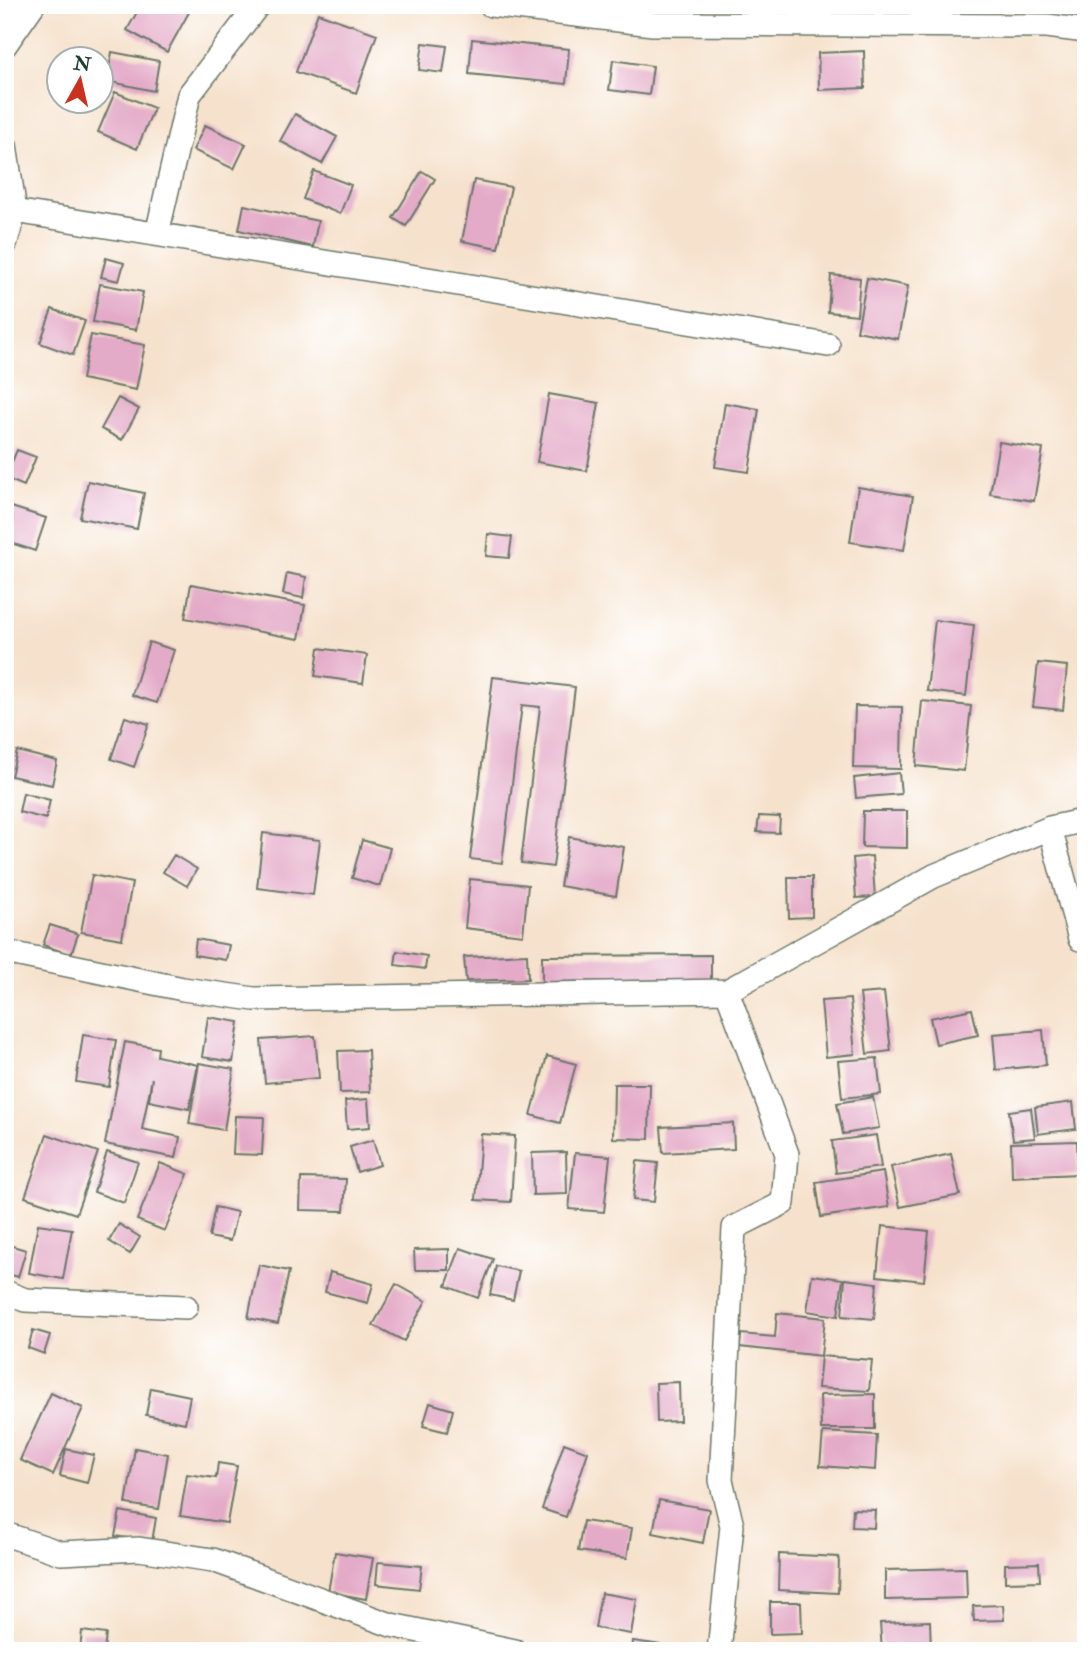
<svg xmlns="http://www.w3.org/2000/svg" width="1091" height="1656" font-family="'IM FELL Double Pica',serif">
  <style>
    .building { fill: #e4abc8 }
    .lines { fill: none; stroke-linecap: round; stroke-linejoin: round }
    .street-casing { stroke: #6a7769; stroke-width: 26 }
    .street { stroke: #fff; stroke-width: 23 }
  </style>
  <rect width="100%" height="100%" fill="#fff"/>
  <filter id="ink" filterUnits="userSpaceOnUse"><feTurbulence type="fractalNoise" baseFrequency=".0143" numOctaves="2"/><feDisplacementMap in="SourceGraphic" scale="14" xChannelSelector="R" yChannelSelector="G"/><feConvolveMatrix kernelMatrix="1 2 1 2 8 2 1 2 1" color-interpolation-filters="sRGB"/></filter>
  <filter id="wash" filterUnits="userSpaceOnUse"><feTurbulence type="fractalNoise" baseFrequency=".00686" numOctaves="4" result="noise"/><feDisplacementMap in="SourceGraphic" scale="28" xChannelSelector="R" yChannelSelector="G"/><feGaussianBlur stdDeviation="1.57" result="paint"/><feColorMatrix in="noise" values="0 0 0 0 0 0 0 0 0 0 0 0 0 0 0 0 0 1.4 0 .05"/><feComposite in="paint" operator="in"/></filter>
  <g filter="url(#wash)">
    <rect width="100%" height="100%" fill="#f6e2cc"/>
    <g id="blocks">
      <path class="building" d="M 141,5 L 193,5 L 167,52 L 127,30 Z
        M 318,13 L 377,34 L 356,93 L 296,72 Z
        M 472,39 L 569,49 L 566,84 L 469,74 Z
        M 423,43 L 447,46 L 443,73 L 419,70 Z
        M 864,51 L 865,88 L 819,90 L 818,53 Z
        M 112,52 L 159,61 L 154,91 L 107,81 Z
        M 613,60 L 653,66 L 649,95 L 609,90 Z
        M 115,92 L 154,108 L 137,149 L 98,132 Z
        M 295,114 L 337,137 L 322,164 L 280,141 Z
        M 205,125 L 246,144 L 234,169 L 193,150 Z
        M 314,171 L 351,185 L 340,214 L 303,199 Z
        M 422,171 L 435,179 L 406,226 L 393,218 Z
        M 474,180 L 511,187 L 498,248 L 462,241 Z
        M 244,205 L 318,221 L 313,247 L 239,230 Z
        M 106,258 L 124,263 L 119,281 L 101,277 Z
        M 831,275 L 860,278 L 857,315 L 828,312 Z
        M 867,278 L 908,286 L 898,339 L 857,331 Z
        M 100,284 L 143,292 L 136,330 L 93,322 Z
        M 52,309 L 85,321 L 73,355 L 40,343 Z
        M 91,335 L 145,345 L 136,390 L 82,379 Z
        M 549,394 L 599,403 L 587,471 L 537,462 Z
        M 118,398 L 139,409 L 122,440 L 101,429 Z
        M 725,403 L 759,409 L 749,472 L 715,467 Z
        M 999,442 L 1043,449 L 1034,501 L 990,494 Z
        M 17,450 L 36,457 L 24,486 L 5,478 Z
        M 88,481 L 144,493 L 137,529 L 80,518 Z
        M 858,487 L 913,496 L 904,550 L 850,542 Z
        M 5,505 L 46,518 L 35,551 L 5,541 Z
        M 488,534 L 512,537 L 509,558 L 486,556 Z
        M 287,573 L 306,577 L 303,598 L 283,594 Z
        M 191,584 L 305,605 L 299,639 L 185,618 Z
        M 935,620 L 974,625 L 966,696 L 927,691 Z
        M 149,642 L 174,650 L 157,703 L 132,695 Z
        M 319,648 L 367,655 L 363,683 L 315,676 Z
        M 1038,663 L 1067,666 L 1063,710 L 1033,707 Z
        M 493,677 L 575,687 L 553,867 L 521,863 L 540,707 L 522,705 L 502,863 L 470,859 Z
        M 922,701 L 971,706 L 964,771 L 916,766 Z
        M 855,706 L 902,707 L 901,769 L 853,768 Z
        M 125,717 L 149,724 L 134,767 L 111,759 Z
        M 17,751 L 57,761 L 52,785 L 11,776 Z
        M 899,773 L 901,794 L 856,798 L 854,778 Z
        M 23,793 L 50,800 L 46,819 L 19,812 Z
        M 863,811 L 907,811 L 907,848 L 862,847 Z
        M 759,816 L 780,817 L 779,833 L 757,832 Z
        M 263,833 L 320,840 L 313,895 L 257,888 Z
        M 569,837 L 624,847 L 616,896 L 560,886 Z
        M 362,840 L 390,848 L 380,886 L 352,878 Z
        M 174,855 L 197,869 L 187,886 L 163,872 Z
        M 872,856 L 875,897 L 856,898 L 853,858 Z
        M 92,875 L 132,883 L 122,939 L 81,932 Z
        M 788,877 L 812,877 L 812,917 L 789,918 Z
        M 470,879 L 528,885 L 523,935 L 465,928 Z
        M 50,925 L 78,934 L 71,955 L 43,945 Z
        M 196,939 L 229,945 L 226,960 L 194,955 Z
        M 397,951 L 427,956 L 425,969 L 395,965 Z
        M 527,954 L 528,979 L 466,981 L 464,957 Z
        M 711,955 L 711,980 L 542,982 L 542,956 Z
        M 884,992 L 891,1051 L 867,1054 L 860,994 Z
        M 850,999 L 855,1054 L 826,1057 L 821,1001 Z
        M 972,1009 L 978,1035 L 936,1044 L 930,1018 Z
        M 208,1017 L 239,1022 L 233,1062 L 202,1057 Z
        M 1043,1030 L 1046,1065 L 996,1070 L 993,1034 Z
        M 83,1035 L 116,1040 L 109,1087 L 76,1082 Z
        M 315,1036 L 319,1078 L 265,1083 L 261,1040 Z
        M 125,1042 L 158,1048 L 157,1056 L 198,1065 L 189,1109 L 149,1101 L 152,1078 L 142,1129 L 180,1137 L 176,1158 L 105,1144 Z
        M 368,1050 L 370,1092 L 340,1093 L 338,1051 Z
        M 547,1056 L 576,1064 L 560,1123 L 531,1115 Z
        M 877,1058 L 881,1094 L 842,1098 L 838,1061 Z
        M 199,1063 L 234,1069 L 224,1130 L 189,1124 Z
        M 614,1084 L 650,1084 L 649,1139 L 613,1138 Z
        M 873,1097 L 879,1128 L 843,1134 L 837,1103 Z
        M 368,1099 L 370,1127 L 347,1129 L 345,1101 Z
        M 1073,1102 L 1076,1129 L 1038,1134 L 1035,1107 Z
        M 1031,1108 L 1035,1138 L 1013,1140 L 1009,1111 Z
        M 235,1116 L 264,1117 L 262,1155 L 233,1154 Z
        M 733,1123 L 734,1149 L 663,1153 L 661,1127 Z
        M 47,1134 L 98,1152 L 76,1214 L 25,1197 Z
        M 481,1134 L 515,1136 L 511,1202 L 476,1200 Z
        M 876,1135 L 881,1167 L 836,1173 L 832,1141 Z
        M 373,1140 L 380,1165 L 357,1172 L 350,1147 Z
        M 1077,1141 L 1078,1174 L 1012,1177 L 1011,1143 Z
        M 107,1152 L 138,1162 L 124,1203 L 94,1192 Z
        M 566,1152 L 567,1194 L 533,1195 L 532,1153 Z
        M 575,1153 L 610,1156 L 604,1212 L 569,1209 Z
        M 951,1154 L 960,1195 L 900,1207 L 891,1167 Z
        M 637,1161 L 658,1163 L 654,1202 L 633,1200 Z
        M 160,1163 L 188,1174 L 165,1231 L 137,1220 Z
        M 883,1172 L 889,1207 L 821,1217 L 816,1182 Z
        M 301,1178 L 346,1179 L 344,1211 L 300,1210 Z
        M 215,1207 L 237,1212 L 230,1241 L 209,1237 Z
        M 38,1224 L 72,1229 L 63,1279 L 29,1273 Z
        M 119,1224 L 140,1237 L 130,1254 L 109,1241 Z
        M 882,1226 L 929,1231 L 924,1281 L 877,1276 Z
        M 9,1245 L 26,1250 L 18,1277 L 5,1273 Z
        M 460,1248 L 493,1259 L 478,1298 L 446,1286 Z
        M 449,1249 L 449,1270 L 415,1270 L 414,1250 Z
        M 259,1265 L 289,1271 L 278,1324 L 248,1318 Z
        M 496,1266 L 519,1271 L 513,1300 L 490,1295 Z
        M 330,1272 L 373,1284 L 368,1303 L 325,1292 Z
        M 812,1275 L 843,1279 L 838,1316 L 807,1311 Z
        M 845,1279 L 877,1283 L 874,1319 L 842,1316 Z
        M 396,1284 L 426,1301 L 404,1341 L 373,1325 Z
        M 777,1313 L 825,1318 L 821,1356 L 872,1360 L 869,1391 L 818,1388 L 821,1356 L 740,1347 L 741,1334 L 775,1337 Z
        M 33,1330 L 50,1335 L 44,1354 L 28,1348 Z
        M 679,1382 L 680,1421 L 657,1422 L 656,1383 Z
        M 151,1388 L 190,1396 L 185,1423 L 146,1415 Z
        M 51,1393 L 83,1408 L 53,1475 L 20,1460 Z
        M 875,1394 L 875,1429 L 821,1429 L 820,1395 Z
        M 430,1403 L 453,1410 L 447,1432 L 423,1426 Z
        M 823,1432 L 877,1435 L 875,1470 L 820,1466 Z
        M 564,1443 L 588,1452 L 566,1517 L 542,1509 Z
        M 135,1448 L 168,1454 L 159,1509 L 126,1504 Z
        M 66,1449 L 94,1455 L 87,1483 L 60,1476 Z
        M 218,1463 L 237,1466 L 227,1523 L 180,1516 L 187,1474 L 216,1478 Z
        M 659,1500 L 709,1509 L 703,1543 L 653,1533 Z
        M 853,1509 L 875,1510 L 874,1528 L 852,1527 Z
        M 120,1511 L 156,1518 L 152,1542 L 115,1536 Z
        M 583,1521 L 632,1528 L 627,1558 L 578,1551 Z
        M 335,1552 L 373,1558 L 366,1599 L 328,1592 Z
        M 779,1554 L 839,1557 L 838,1593 L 778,1590 Z
        M 378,1562 L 422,1566 L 419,1589 L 376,1584 Z
        M 1039,1563 L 1040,1581 L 1005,1582 L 1005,1564 Z
        M 966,1568 L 967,1598 L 885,1600 L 885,1570 Z
        M 601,1593 L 637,1599 L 631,1634 L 595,1628 Z
        M 770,1602 L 801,1602 L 802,1633 L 770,1634 Z
        M 1003,1605 L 1004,1620 L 974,1621 L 973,1606 Z
        M 930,1621 L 931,1651 L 882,1651 L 880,1623 Z
        M 82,1631 L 106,1634 L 104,1651 L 80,1651 Z
        M 633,1641 L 669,1646 L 668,1651 L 632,1651 Z"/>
    </g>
  </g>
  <g filter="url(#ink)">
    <use href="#blocks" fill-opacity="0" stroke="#6a7769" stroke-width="2"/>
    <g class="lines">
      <g class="street-casing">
        <path id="street" d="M 491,5 L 653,24 L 1047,26 L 1086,31
          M 5,45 L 33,5
          M 5,145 L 15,211 L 5,244
          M 15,211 L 828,345
          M 157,234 L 189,95 L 258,5
          M 1050,828 L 1080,939
          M 5,952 L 183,989 L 254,999 L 727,991 L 934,876 L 1050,828 L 1086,820
          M 5,1292 L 25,1300 L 186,1307
          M 5,1534 L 61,1553 L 139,1549 L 213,1560 L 391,1625 L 515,1651
          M 719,1651 L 732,1526 L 721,1480 L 734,1228 L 783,1203 L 787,1154 L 727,991"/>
      </g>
      <use href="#street" class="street"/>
    </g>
  </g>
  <rect width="1091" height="1656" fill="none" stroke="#fff" stroke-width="28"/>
  <g transform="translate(80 80) rotate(8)"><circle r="33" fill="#ffffff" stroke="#a5b1ae" stroke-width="2"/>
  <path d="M0-5L12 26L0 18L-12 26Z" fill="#c8321e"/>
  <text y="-10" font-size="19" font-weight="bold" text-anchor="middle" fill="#1f3d34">N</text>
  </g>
</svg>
